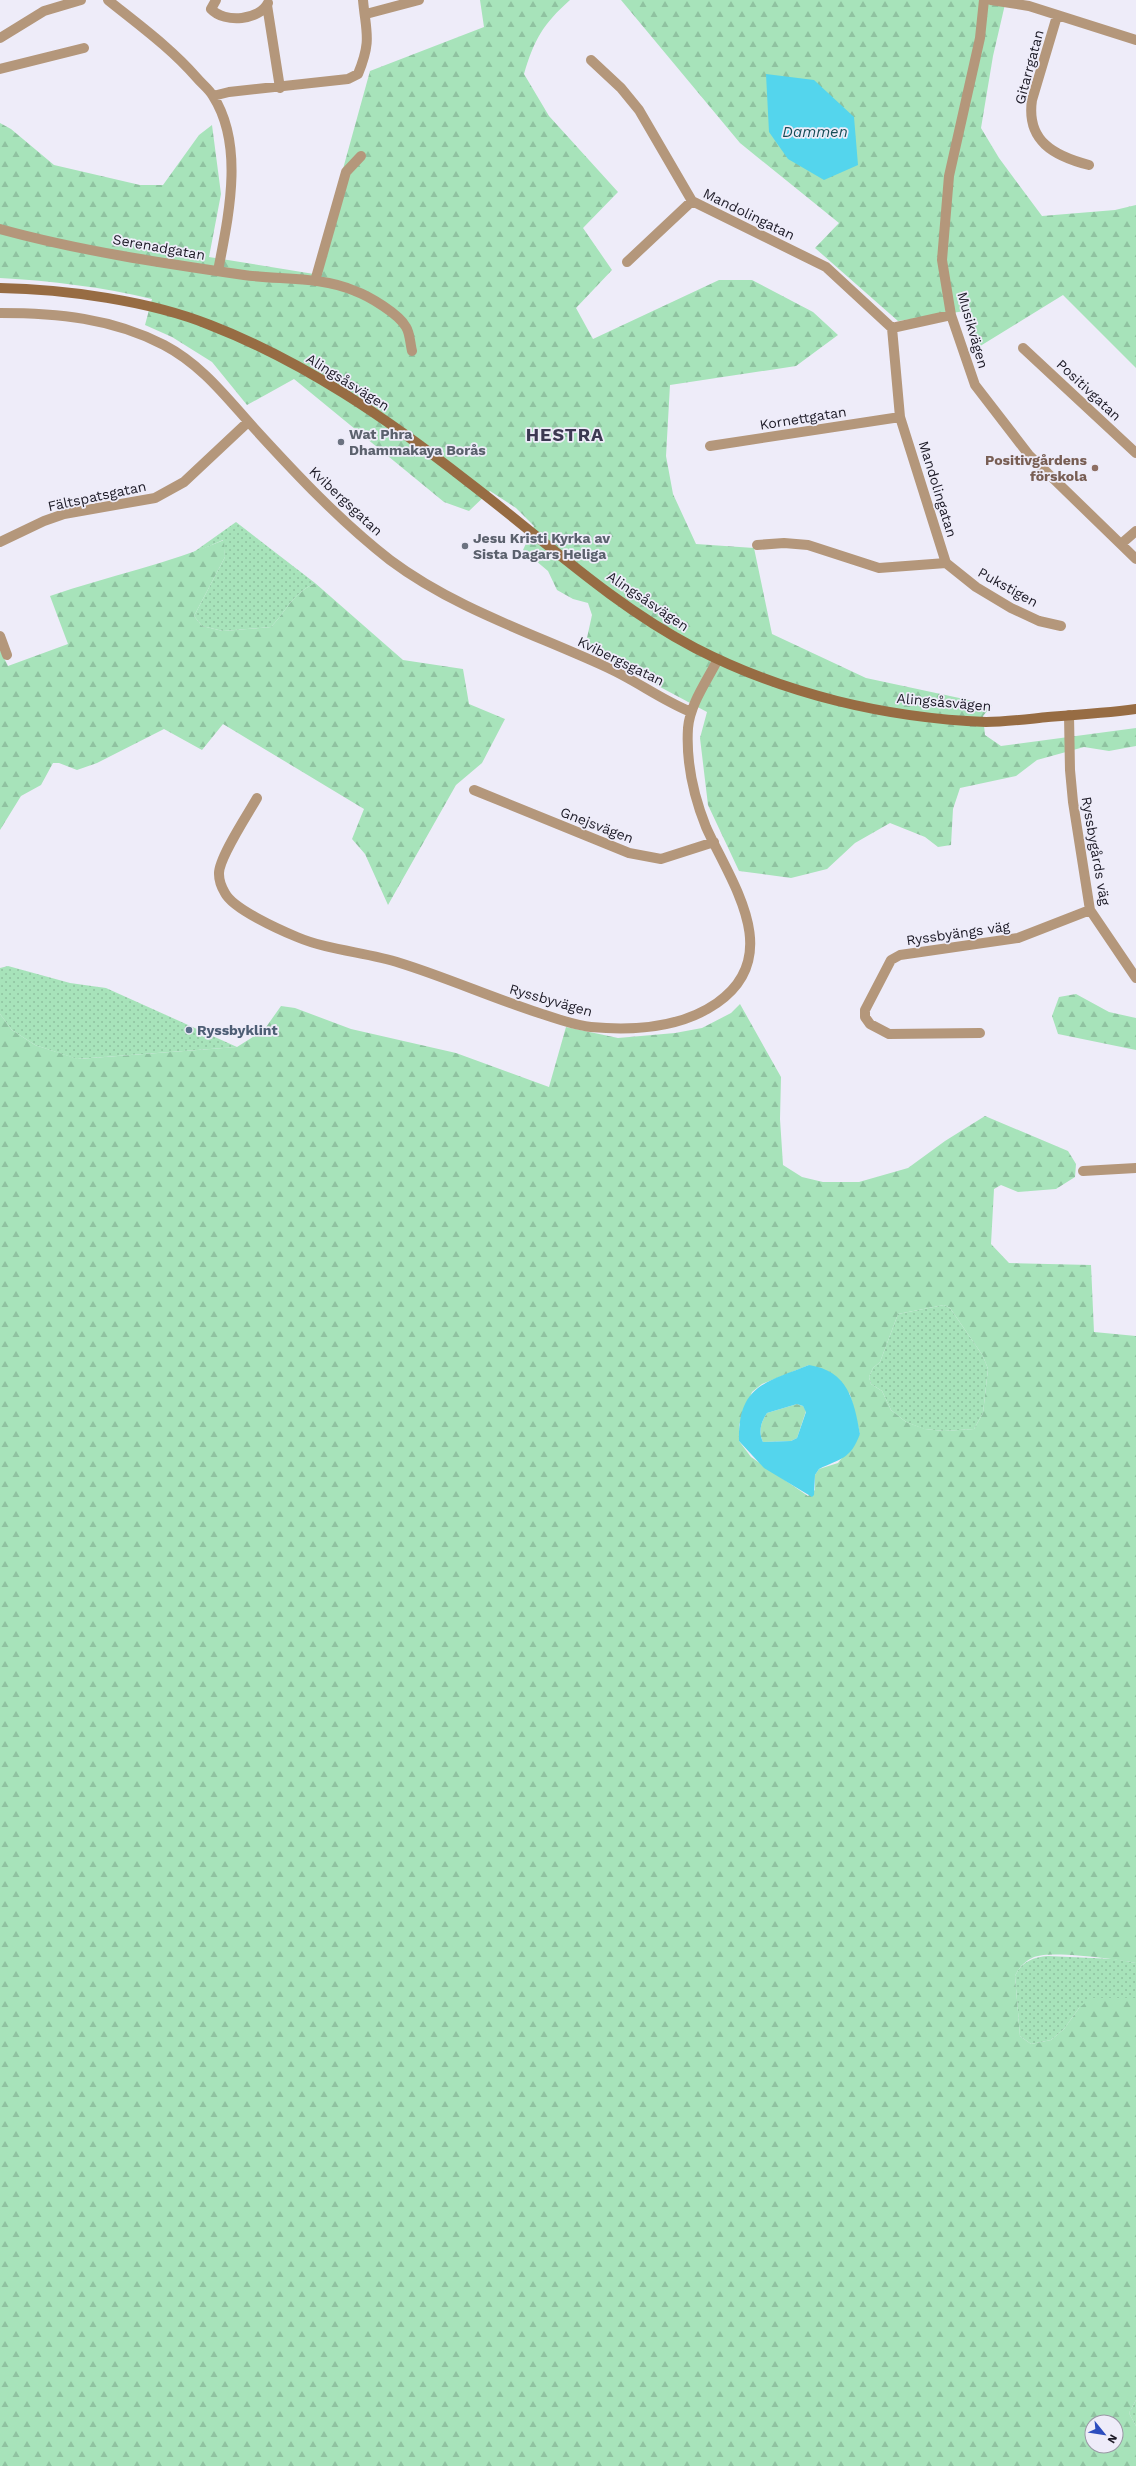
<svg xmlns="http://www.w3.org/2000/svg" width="1136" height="2466" font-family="'Work Sans',sans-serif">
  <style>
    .grass { fill: url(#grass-dots) }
    .forest { fill: url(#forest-firs); fill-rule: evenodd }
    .water { fill: #54d5ed; fill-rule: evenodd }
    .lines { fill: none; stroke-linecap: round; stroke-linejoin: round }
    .street { stroke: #b4977b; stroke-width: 10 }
    .secondary { stroke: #976c43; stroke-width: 10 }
    .worship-dot { fill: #6b7280; stroke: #eeecf9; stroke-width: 1.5 }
    .education-dot { fill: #8d6e63; stroke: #eeecf9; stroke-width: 1.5 }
    .service-dot { fill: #5c6f8a; stroke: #eeecf9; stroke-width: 1.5 }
    .labels { text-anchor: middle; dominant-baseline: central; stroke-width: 3.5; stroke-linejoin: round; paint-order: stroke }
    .street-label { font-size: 14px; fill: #1d1b27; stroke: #eeecf9 }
    .worship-label { font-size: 14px; font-weight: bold; fill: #5b616d; stroke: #eeecf9; text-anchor: start }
    .education-label { font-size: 14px; font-weight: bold; fill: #785e54; stroke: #eeecf9; text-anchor: end }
    .service-label { font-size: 14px; font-weight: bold; fill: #4e5e75; stroke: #eeecf9; text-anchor: start }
    .water-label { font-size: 15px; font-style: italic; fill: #164d57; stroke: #eeecf9 }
    .district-label { font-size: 18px; font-weight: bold; letter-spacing: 1px; fill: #3c3852; stroke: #eeecf9 }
  </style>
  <defs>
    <pattern id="grass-dots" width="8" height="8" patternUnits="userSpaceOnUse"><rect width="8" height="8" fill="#a7e3ba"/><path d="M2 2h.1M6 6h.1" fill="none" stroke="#8fc2a0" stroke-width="1.8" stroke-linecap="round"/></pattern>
    <pattern id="forest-firs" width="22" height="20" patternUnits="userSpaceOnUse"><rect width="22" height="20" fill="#a7e3ba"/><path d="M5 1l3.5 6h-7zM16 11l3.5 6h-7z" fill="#8fc2a0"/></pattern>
  </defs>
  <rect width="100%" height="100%" fill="#eeecf9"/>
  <path class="grass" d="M 236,522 L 315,583 C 290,596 289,608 271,627 L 223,631 L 202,626 L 194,616 L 225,557 L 223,540 L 191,554 Z
    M 8,966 L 70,983 L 106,988 L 237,1047 L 77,1059 L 35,1045 L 12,1030 L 0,1014 L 0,968 Z
    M 944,1305 L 950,1308 L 983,1356 L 988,1369 L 983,1413 L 974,1429 L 944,1431 L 924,1429 L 906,1422 L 891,1410 L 882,1391 L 871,1384 L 869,1377 L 873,1368 L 880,1362 L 898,1314 Z
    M 1048,1956 L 1114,1959 L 1136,1963 L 1136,1998 L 1104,1998 L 1079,2008 L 1064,2029 L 1051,2040 L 1031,2044 L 1020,2036 L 1015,1976 C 1021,1962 1033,1957 1048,1956 Z
    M 1136,2400 L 1136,2426 L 1129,2413 Z"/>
  <path class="forest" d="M 480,0 L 570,0 C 543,24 534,40 524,74 L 549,116 L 618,192 L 583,228 L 612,270 L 576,308 L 593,339 L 719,280 L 752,280 L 813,312 L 838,335 L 796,366 L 670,385 L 666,456 L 673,494 L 696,544 L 754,548 L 772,634 L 866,678 L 992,705 L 983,716 L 985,735 L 1001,746 L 1136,728 L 1136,746 L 1109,751 L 1084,747 L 1037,760 L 1016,776 L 960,788 L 953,809 L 951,845 L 938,847 L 925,837 L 890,823 L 855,843 L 827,869 L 791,878 L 739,871 L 708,805 L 700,738 L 707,712 L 585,647 L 592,615 L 588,603 L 573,599 L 557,590 L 548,571 L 523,550 L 534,526 L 516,508 L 490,491 L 469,511 L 444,502 L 294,379 L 247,405 L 212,362 L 172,337 L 145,325 L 152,299 C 102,287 52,281 0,278 L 0,123 L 11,129 L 54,165 L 140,185 L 163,185 L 199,135 L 212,125 L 221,194 L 209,257 L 314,274 L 370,71 L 484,27 Z
    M 621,0 L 1006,0 L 993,56 L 981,128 L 999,158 L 1042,216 L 1115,210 L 1136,205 L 1136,368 L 1063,295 L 977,348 L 965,311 L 898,321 L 815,248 L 839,223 L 740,143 Z
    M 224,540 L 225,557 L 194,616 L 202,626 L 223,631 L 271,627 C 289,608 290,596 315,583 L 403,660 L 463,669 L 469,704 L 505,719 L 482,763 L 456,785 L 388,905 L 365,854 L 352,839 L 364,809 L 223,724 L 202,750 L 164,729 L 97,763 L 77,770 L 59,763 L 53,763 L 41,785 L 21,796 L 0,830 L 0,650 L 8,666 L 68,644 L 50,596 C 108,576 168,564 224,540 Z
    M 1076,994 L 1109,1012 L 1136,1018 L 1136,1050 L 1058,1034 L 1052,1016 L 1059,997 Z
    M 740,1004 L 781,1077 L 780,1119 L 783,1165 L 802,1177 L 823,1182 L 859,1182 L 908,1168 L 945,1141 L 985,1116 L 1068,1151 L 1076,1164 L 1075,1177 L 1056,1189 L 1018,1192 L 1001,1185 L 994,1189 L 991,1244 L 1009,1263 L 1091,1265 L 1094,1332 L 1136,1336 L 1136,1963 C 1116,1959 1052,1950 1034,1957 C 1025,1961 1019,1967 1015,1976 L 1020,2036 L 1031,2044 L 1051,2040 L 1064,2029 L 1079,2008 L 1091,1998 L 1136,1998 L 1136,2400 L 1129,2413 L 1136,2426 L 1136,2466 L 0,2466 L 0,1014 L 12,1030 L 35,1045 L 78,1059 L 237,1047 L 264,1030 L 281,1006 L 295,1008 L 351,1029 L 456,1053 L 549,1087 L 566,1027 L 618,1038 L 675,1033 L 702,1028 L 731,1013 ZM 944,1305 L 950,1308 L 983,1356 L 988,1369 L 983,1413 L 974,1429 L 944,1431 L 925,1429 L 906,1422 L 891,1410 L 882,1391 L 871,1384 L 869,1377 L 873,1368 L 880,1362 L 898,1314 ZM 809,1365 L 850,1394 L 860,1434 L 838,1463 L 819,1469 L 815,1475 L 815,1490 L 808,1496 L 751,1457 L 739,1441 L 739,1425 L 752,1392 L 762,1384 ZM 1092,2422 L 1116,2422 L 1116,2446 L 1092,2446 Z
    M 797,1404 L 803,1406 L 806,1411 L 797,1438 L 791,1441 L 763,1442 C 758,1432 761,1422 767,1413 Z"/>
  <path class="water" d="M 766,74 L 814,80 L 854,117 L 858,165 L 824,180 L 788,159 L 769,132 Z
    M 809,1365 C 848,1371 854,1400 860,1434 C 850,1460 841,1458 819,1469 L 815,1475 L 814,1495 L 812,1497 L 764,1468 L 739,1441 C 738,1386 764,1383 809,1365 ZM 797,1404 L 803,1406 L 806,1412 L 797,1438 L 791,1441 L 763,1442 C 758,1432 761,1422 767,1413 Z"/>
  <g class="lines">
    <path class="street" d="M 108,0 C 139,25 171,48 197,78 C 202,84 209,89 213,96 C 245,146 228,218 218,271
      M 216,0 L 211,9 C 225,24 260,20 268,3
      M 984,0 L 980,38 L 949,176 L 942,260 L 951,315 L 975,385 L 1029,455 L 1136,559
      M 991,0 L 1029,6 L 1136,40
      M 267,5 L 280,88
      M 366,14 L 419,0
      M 1057,16 L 1032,100 C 1026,141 1054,156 1089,165
      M 0,38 L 44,11 L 81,0
      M 591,60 L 621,88 L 639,110 L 692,201 L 826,267 L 892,328 L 951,315
      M 0,69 L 84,48
      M 213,96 L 229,92 L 348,79 L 358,74 C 372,40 366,33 363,0
      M 0,229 C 80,251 162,263 244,275 C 280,280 321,276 355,291 C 369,296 399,314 406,327 C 410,333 410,343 412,351
      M 627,262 L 692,201
      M 315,281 L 346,172 L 361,156
      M 0,313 C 57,313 112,318 164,345 C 202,365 226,397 254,428 C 297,475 340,521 390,560 C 454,608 532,633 604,666 C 634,679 661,700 691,712
      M 892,328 L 900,417 L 946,563 L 976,587 L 1011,608 L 1039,621 L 1061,626
      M 1023,348 L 1136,453
      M 710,446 L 900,417
      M 0,542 L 44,521 L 64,514 L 155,498 L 184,482 L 248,422
      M 1121,544 L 1136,531
      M 757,545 L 784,543 L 808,545 L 879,568 L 946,563
      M 0,636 L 7,655
      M 1069,715 L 1070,770 L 1073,802 L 1090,910 L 1136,978
      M 474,790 L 629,853 L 661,859 L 714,842
      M 257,798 C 248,814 218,859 219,874 C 219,880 222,888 225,893 C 233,909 280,930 297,937 C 330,951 367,952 400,963 C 445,977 488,996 533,1011 C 552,1017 572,1025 591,1027 C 634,1031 681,1028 717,1003 C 786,955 730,881 706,827 C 694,797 686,761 688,728 C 690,704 707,681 718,659
      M 980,1033 L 889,1034 L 870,1024 L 865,1017 L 865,1010 L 891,960 L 900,955 L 1018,938 L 1090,910
      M 1083,1171 L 1136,1168"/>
    <path class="secondary" d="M 0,288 C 64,289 151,301 210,325 C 303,361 388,419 467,481 C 542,538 611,604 695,648 C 784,694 886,718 986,722 C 1006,722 1028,719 1048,717 C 1077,715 1107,713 1136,709"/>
  </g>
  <g class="worship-dot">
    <circle cx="341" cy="442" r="4"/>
    <circle cx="465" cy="546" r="4"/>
  </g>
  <circle class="education-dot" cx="1095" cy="468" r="4"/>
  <circle class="service-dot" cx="189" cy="1030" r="4"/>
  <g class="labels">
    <g class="street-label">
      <text transform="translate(1029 67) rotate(-75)">Gitarrgatan</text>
      <text transform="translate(749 214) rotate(26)">Mandolingatan</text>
      <text transform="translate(159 247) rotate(10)">Serenadgatan</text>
      <text transform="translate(973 330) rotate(74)">Musikvägen</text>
      <text transform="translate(348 382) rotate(32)">Alingsåsvägen</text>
      <text transform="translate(1089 390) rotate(43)">Positivgatan</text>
      <text transform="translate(803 418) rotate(-9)">Kornettgatan</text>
      <text transform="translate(938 489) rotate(73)">Mandolingatan</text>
      <text transform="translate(97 496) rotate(-12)">Fältspatsgatan</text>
      <text transform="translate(346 501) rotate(43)">Kvibergsgatan</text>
      <text transform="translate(1008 587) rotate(29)">Pukstigen</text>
      <text transform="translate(648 601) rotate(34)">Alingsåsvägen</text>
      <text transform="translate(621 661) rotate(26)">Kvibergsgatan</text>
      <text transform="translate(944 702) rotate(5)">Alingsåsvägen</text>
      <text transform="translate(597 825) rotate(21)">Gnejsvägen</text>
      <text transform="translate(1096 851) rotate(80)">Ryssbygårds väg</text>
      <text transform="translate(958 933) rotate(-8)">Ryssbyängs väg</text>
      <text transform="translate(551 1000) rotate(16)">Ryssbyvägen</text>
    </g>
    <g class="worship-label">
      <text x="349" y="434">Wat Phra<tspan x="349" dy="16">Dhammakaya Borås</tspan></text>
      <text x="473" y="538">Jesu Kristi Kyrka av<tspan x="473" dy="16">Sista Dagars Heliga</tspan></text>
    </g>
    <g class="education-label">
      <text x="1087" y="460">Positivgårdens<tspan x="1087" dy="16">förskola</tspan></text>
    </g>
    <g class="service-label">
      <text x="197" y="1030">Ryssbyklint</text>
    </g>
    <g class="water-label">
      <text x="815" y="132">Dammen</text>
    </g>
    <g class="district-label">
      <text x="565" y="434">HESTRA</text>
    </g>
  </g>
  <g transform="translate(1104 2434) rotate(120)"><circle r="19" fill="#eeecf9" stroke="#9a98a5"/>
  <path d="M0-3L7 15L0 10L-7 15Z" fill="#2d4ebe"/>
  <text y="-6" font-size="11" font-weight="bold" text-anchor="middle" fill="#1d1b27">N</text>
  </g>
</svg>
